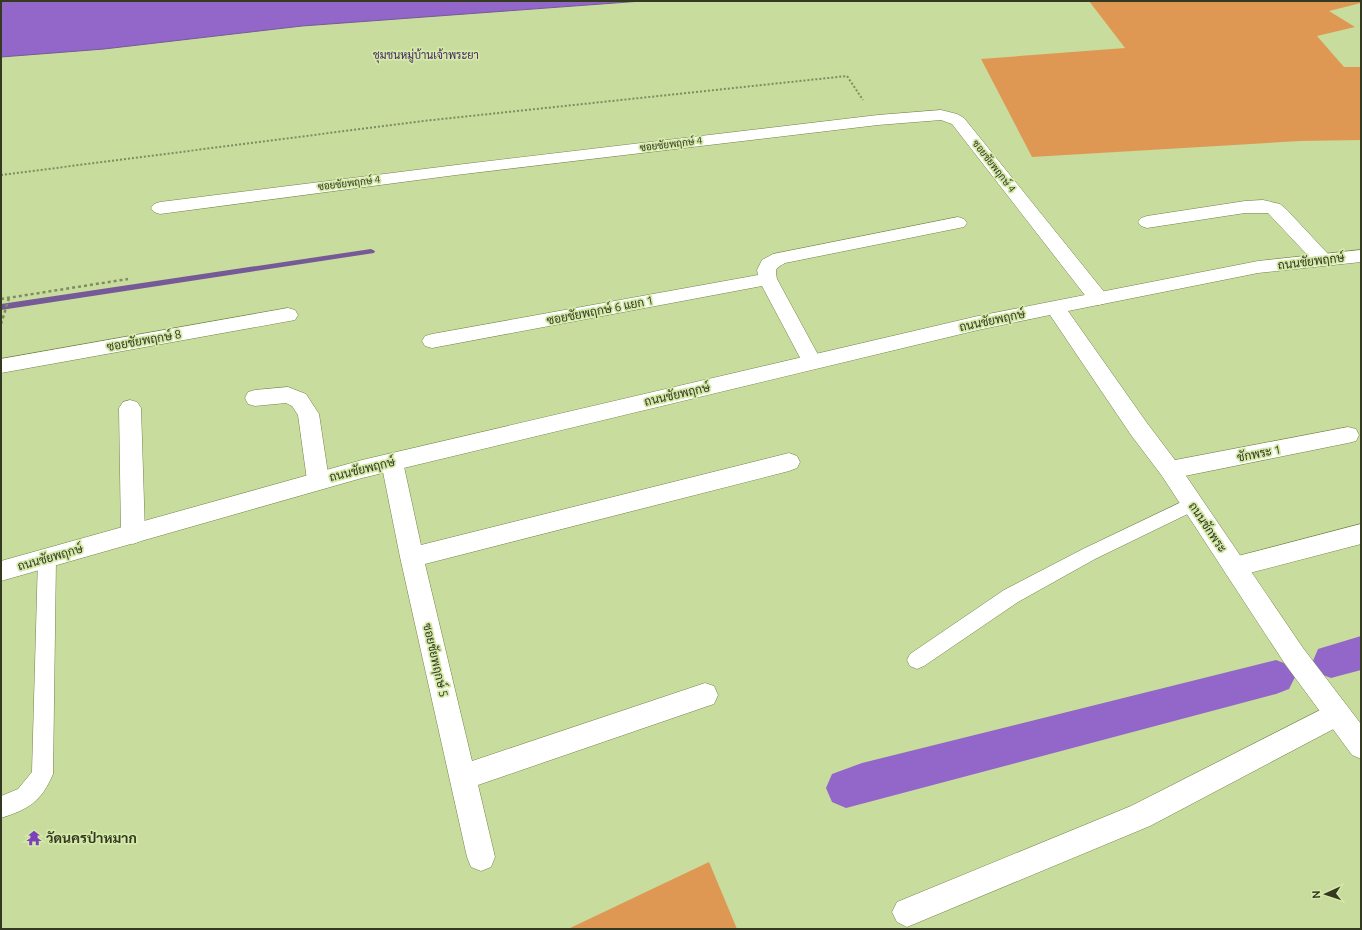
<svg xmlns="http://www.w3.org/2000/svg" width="1362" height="930" font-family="Ubuntu,Sarabun,sans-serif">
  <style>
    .green { fill: #df9854 }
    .water { fill: #9366ca; stroke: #765997 }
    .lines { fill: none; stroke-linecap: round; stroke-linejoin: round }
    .stream { fill: #765997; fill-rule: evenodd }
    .canal { fill: #9366ca; fill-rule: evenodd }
    .service-casing { stroke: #728448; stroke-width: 1 }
    .minor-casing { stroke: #728448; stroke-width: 1 }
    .tertiary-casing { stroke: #728448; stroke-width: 1 }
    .path-far1 { stroke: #7e8c60; stroke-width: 2; stroke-dasharray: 2 2; stroke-linecap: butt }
    .path { stroke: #7e8c60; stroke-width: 2.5; stroke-dasharray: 3 3; stroke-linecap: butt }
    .service { fill: #fff; fill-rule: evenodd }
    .minor { fill: #fff; fill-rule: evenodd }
    .tertiary { fill: #fff; fill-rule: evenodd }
    .labels { text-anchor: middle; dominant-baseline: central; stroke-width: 3.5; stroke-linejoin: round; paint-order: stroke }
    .far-street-label { font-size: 10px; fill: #333a21; stroke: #d5e9a9 }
    .far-neighbourhood-label { font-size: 11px; fill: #432862; stroke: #d5e9a9 }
    .street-label { font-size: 12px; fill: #333a21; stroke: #d5e9a9 }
    .near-poi-label { font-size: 14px; font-weight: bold; fill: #333a21; stroke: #d5e9a9; text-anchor: start }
  </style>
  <rect width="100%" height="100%" fill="#c8dc9d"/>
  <path class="green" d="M 1089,1 L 1361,1 L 1361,3 L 1329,11 L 1355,27 L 1317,36 L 1344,67 L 1361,67 L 1361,140 L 1300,141 L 1032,157 L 981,59 L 1125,48 Z
    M 709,862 L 737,929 L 568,929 Z"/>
  <path class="water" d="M 1,1 L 642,1 L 302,26 L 104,49 L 1,57 Z"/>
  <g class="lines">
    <path class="stream" d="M 371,249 L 375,251 L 374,253 L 1,310 L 1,304 Z"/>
    <path class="canal" d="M 1361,636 L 1361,670 L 1331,678 L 1318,673 L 1313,661 L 1318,649 Z
      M 1276,660 L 1289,665 L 1295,677 L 1289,689 L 1276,694 L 846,808 L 832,802 L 826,788 L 832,774 L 862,763 Z"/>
    <g class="service-casing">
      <path id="service" d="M 1192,497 L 1198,499 L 1201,504 L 1198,509 L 1095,559 L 1018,602 L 924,666 L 917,669 L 910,666 L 907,660 L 910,654 L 1004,590 L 1083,549 Z
        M 47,550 L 53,553 L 56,558 L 53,774 C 41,802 29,809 1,818 L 1,796 L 18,789 L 32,772 L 38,558 L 41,553 Z"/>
    </g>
    <g class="minor-casing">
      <path id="minor" d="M 941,110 L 957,114 L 964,118 L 1105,293 L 1108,298 L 1105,303 L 1098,305 L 1091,303 L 952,124 L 941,120 L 878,125 L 456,175 L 160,214 L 154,212 L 151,208 L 154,204 L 160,202 L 456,165 L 878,115 Z
        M 1263,200 L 1280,204 L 1287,210 L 1329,255 L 1331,259 L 1329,263 L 1322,265 L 1315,263 L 1268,213 L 1245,213 L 1147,228 L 1141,226 L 1138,222 L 1141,218 L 1147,216 L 1245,201 Z
        M 958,217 L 964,219 L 967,223 L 964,227 L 785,263 C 775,269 775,268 777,279 L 822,362 L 819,367 L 812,369 L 805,367 L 762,286 L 432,348 L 425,346 L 422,341 L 425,336 L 432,334 L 758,275 L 757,270 L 762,260 L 773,254 Z
        M 288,308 L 295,310 L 298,315 L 295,320 L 1,373 L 1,359 Z
        M 288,387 L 306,394 L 319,414 L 329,480 L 326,486 L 318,489 L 310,486 L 307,480 L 298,415 L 292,406 L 286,403 L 255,406 L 248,404 L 245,398 L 248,392 L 255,390 Z
        M 130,400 L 137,402 L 141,408 L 145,534 L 141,541 L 133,544 L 125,541 L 121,534 L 119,408 L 123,402 Z
        M 1348,427 L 1356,429 L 1359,435 L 1356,441 L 1348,443 L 1170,479 L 1162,476 L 1159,470 L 1162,464 L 1170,461 Z
        M 392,453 L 400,456 L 403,462 L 421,545 L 789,453 L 797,456 L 800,462 L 797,468 L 789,471 L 425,564 L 472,761 L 705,683 L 714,686 L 718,695 L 714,704 L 705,707 L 478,785 L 495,857 L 491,867 L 481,871 L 471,867 L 467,857 L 400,557 L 381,462 L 384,456 Z
        M 1361,524 L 1361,544 L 1234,577 L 1226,574 L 1222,567 L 1226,560 L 1234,557 Z
        M 1336,702 L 1345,705 L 1349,714 L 1345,723 L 1150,826 L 907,927 L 897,922 L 892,912 L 897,902 L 1131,806 Z"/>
    </g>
    <g class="tertiary-casing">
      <path id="tertiary" d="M 1361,250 L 1361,262 L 1258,273 L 1068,311 L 1147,423 L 1178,464 L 1303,648 L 1361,724 L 1361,759 L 1352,755 L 1285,664 L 1162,476 L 1131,435 L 1050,315 L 978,330 L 362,478 L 1,581 L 1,561 L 362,460 L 978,316 L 1258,261 Z"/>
    </g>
    <path class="path-far1" d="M 1,175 L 423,121 L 847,76 L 863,100"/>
    <path class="path" d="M 1,299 L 128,279
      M 1,324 L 9,298"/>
    <use href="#service" class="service"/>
    <use href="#minor" class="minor"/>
    <use href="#tertiary" class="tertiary"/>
  </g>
  <defs>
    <g id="temple-bare" transform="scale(1.2)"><path d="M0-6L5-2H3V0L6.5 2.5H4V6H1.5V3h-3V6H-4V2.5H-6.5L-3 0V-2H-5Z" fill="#7c42b9" stroke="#d5e9a9" stroke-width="2.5" paint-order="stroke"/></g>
  </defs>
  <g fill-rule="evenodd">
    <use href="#temple-bare" x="34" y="838"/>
  </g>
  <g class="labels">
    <g class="far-street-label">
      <text transform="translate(671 144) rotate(-7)">ซอยชัยพฤกษ์ 4</text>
      <text transform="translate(994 166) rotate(52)">ซอยชัยพฤกษ์ 4</text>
      <text transform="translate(349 183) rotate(-7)">ซอยชัยพฤกษ์ 4</text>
    </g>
    <g class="far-neighbourhood-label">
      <text x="426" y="55">ชุมชนหมู่บ้านเจ้าพระยา</text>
    </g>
    <g class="street-label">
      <text transform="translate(1311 261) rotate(-7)">ถนนชัยพฤกษ์</text>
      <text transform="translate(600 310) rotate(-11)">ซอยชัยพฤกษ์ 6 แยก 1</text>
      <text transform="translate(992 320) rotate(-12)">ถนนชัยพฤกษ์</text>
      <text transform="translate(144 340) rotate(-10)">ซอยชัยพฤกษ์ 8</text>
      <text transform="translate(677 394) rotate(-13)">ถนนชัยพฤกษ์</text>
      <text transform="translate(1259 453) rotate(-11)">ชักพระ 1</text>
      <text transform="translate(362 469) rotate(-14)">ถนนชัยพฤกษ์</text>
      <text transform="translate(1208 527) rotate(56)">ถนนชักพระ</text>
      <text transform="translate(50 557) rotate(-16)">ถนนชัยพฤกษ์</text>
      <text transform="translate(436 660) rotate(77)">ซอยชัยพฤกษ์ 5</text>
    </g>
    <g class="near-poi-label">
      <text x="46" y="838">วัดนครป่าหมาก</text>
    </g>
  </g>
  <rect width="1362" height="930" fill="none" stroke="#333a21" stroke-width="4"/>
  <g transform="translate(1326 894) rotate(267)" stroke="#d5e9a9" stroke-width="3" paint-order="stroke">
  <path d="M0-3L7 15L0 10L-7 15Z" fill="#333a21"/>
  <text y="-6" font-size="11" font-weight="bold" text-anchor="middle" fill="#333a21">N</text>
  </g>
</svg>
